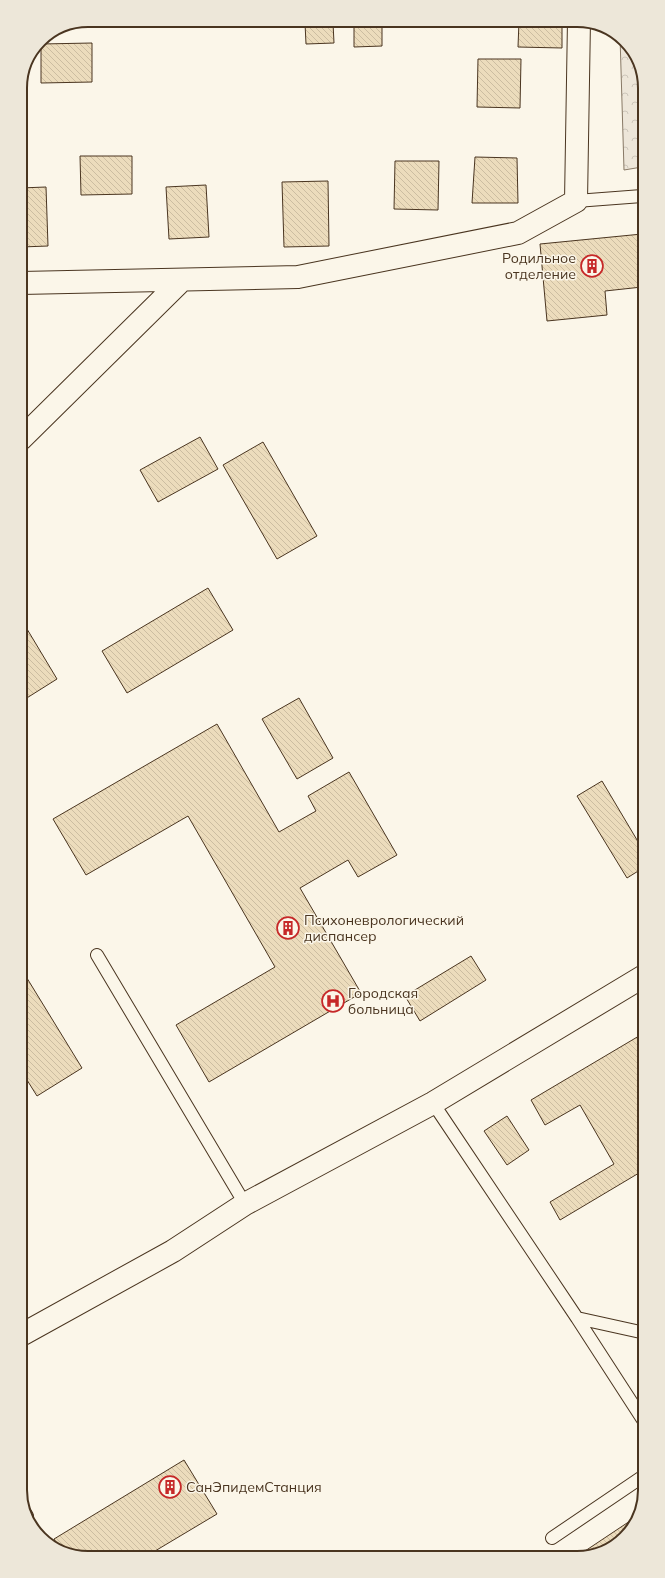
<svg xmlns="http://www.w3.org/2000/svg" width="665" height="1578" font-family="Mulish,sans-serif">
  <style>
    .forest { fill: url(#forest-crowns); stroke: #887966 }
    .building { fill: url(#building-back-hatch); stroke: #4a3520 }
    .lines { fill: none; stroke-linecap: round; stroke-linejoin: round }
    .service-casing { stroke: #4a3520; stroke-width: 14 }
    .minor-casing { stroke: #4a3520; stroke-width: 24 }
    .service { stroke: #fbf6e9; stroke-width: 12 }
    .minor { stroke: #fbf6e9; stroke-width: 22 }
    .labels { text-anchor: middle; dominant-baseline: central; stroke-width: 3; stroke-linejoin: round; paint-order: stroke }
    .poi-label { font-size: 14px; fill: #4a3520; stroke: #fbf6e9; text-anchor: start }
    .rim { fill: none; stroke: #4a3520; stroke-width: 2 }
  </style>
  <defs>
    <pattern id="forest-crowns" width="20" height="18" patternUnits="userSpaceOnUse"><rect width="20" height="18" fill="#ede6d9"/><path d="M2 6a3 3 0 1 1 6 0M12 15a3 3 0 1 1 6 0" fill="none" stroke="#cdc6ba"/></pattern>
    <pattern id="building-back-hatch" width="6" height="6" patternUnits="userSpaceOnUse"><rect width="6" height="6" fill="#ecdcbc"/><path d="M-1 5l2 2M0 0l6 6M5-1l2 2" fill="none" stroke="#ccbda1"/></pattern>
  </defs>
  <rect width="100%" height="100%" fill="#fbf6e9"/>
  <path class="forest" d="M 620,36 L 641,66 L 642,167 L 624,170 Z"/>
  <path class="building" d="M 562,20 L 562,48 L 518,47 L 519,21 Z
    M 354,22 L 382,22 L 382,46 L 354,47 Z
    M 305,23 L 333,23 L 334,43 L 306,44 Z
    M 92,43 L 92,82 L 41,83 L 41,44 Z
    M 478,59 L 521,59 L 520,108 L 477,107 Z
    M 80,156 L 132,156 L 132,194 L 81,195 Z
    M 475,157 L 517,158 L 518,203 L 472,203 Z
    M 395,161 L 439,161 L 438,210 L 394,209 Z
    M 328,181 L 329,246 L 284,247 L 282,182 Z
    M 206,185 L 209,237 L 169,239 L 166,187 Z
    M 46,187 L 48,246 L 21,247 L 20,188 Z
    M 642,234 L 642,287 L 605,291 L 607,315 L 547,321 L 540,244 Z
    M 200,437 L 218,469 L 158,502 L 140,470 Z
    M 263,442 L 317,536 L 277,559 L 223,465 Z
    M 208,588 L 233,630 L 127,693 L 102,651 Z
    M 21,619 L 57,679 L 22,701 Z
    M 299,698 L 333,758 L 297,779 L 262,719 Z
    M 217,724 L 279,832 L 316,811 L 308,796 L 349,772 L 397,855 L 358,877 L 348,860 L 300,888 L 361,993 L 209,1082 L 176,1025 L 275,967 L 188,816 L 86,875 L 53,819 Z
    M 602,781 L 643,850 L 643,868 L 627,878 L 577,796 Z
    M 471,956 L 486,980 L 420,1021 L 405,996 Z
    M 22,970 L 82,1068 L 37,1096 L 22,1072 Z
    M 644,1033 L 644,1170 L 560,1220 L 550,1202 L 614,1164 L 580,1105 L 545,1125 L 531,1100 Z
    M 507,1116 L 529,1150 L 507,1165 L 484,1131 Z
    M 184,1460 L 217,1514 L 145,1557 L 83,1558 L 60,1549 L 54,1539 Z
    M 636,1517 L 631,1531 L 599,1554 L 579,1555 Z"/>
  <g class="lines">
    <g class="service-casing">
      <path id="service" d="M 576,201 L 642,196
        M 97,955 L 245,1204
        M 433,1103 L 577,1318 L 645,1333
        M 577,1318 L 645,1423
        M 24,1511 L 27,1516
        M 552,1538 L 645,1475"/>
    </g>
    <g class="minor-casing">
      <path id="minor" d="M 21,283 L 298,277 L 518,233 L 576,201 L 579,20
        M 21,439 L 182,280
        M 23,1334 L 173,1251 L 245,1204 L 433,1103 L 644,976"/>
    </g>
    <use href="#service" class="service"/>
    <use href="#minor" class="minor"/>
  </g>
  <defs>
    <g id="building-ring" transform="scale(1.15)"><circle r="9.5" fill="#fbf6e9" stroke="#c62828" stroke-width="1.5"/><path d="M-4-6H4V6H1V3H-1V6H-4ZM-2.5-4.3h1.7v1.8h-1.7ZM.8-4.3h1.7v1.8H.8ZM-2.5-1h1.7V.8h-1.7ZM.8-1h1.7V.8H.8Z" fill="#c62828"/></g>
    <g id="hospital-ring" transform="scale(1.15)"><circle r="9.5" fill="#fbf6e9" stroke="#c62828" stroke-width="1.5"/><path d="M-5-5h3v3.5h4V-5h3V5h-3V1.5h-4V5h-3Z" fill="#c62828"/></g>
  </defs>
  <g fill-rule="evenodd">
    <use href="#building-ring" x="592" y="266"/>
    <use href="#building-ring" x="288" y="928"/>
    <use href="#hospital-ring" x="333" y="1001"/>
    <use href="#building-ring" x="170" y="1487"/>
  </g>
  <g class="labels">
    <g class="poi-label">
      <text x="576" y="258" text-anchor="end">Родильное<tspan x="576" dy="16">отделение</tspan></text>
      <text x="304" y="920">Психоневрологический<tspan x="304" dy="16">диспансер</tspan></text>
      <text x="348" y="993">Городская<tspan x="348" dy="16">больница</tspan></text>
      <text x="186" y="1487">СанЭпидемСтанция</text>
    </g>
  </g>
  <path d="M0 0H665V1578H0ZM88 27H577A61 61 0 0 1 638 88V1490A61 61 0 0 1 577 1551H88A61 61 0 0 1 27 1490V88A61 61 0 0 1 88 27Z" fill="#ede7d9" fill-rule="evenodd"/>
  <path class="rim" d="M88 27H577A61 61 0 0 1 638 88V1490A61 61 0 0 1 577 1551H88A61 61 0 0 1 27 1490V88A61 61 0 0 1 88 27Z"/>
</svg>
